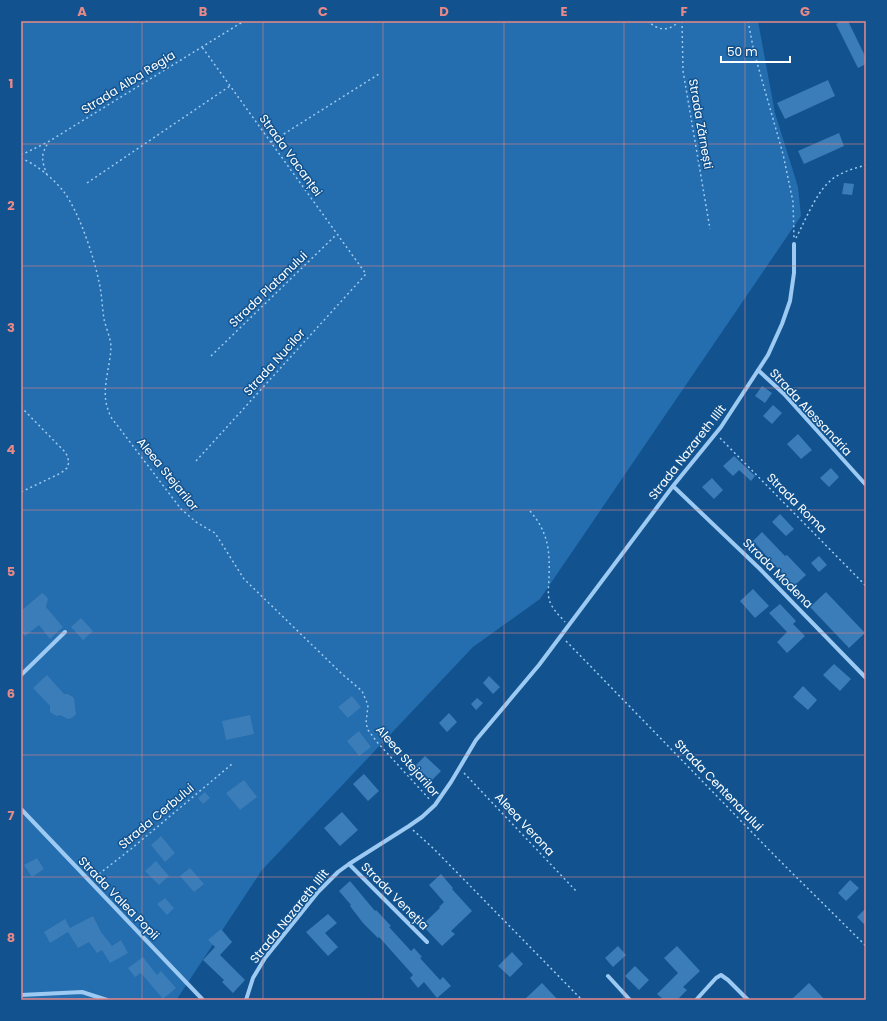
<svg xmlns="http://www.w3.org/2000/svg" width="887" height="1021" font-family="Poppins,sans-serif">
  <style>
    .green { fill: #246dae }
    .building { fill: #3b7db8 }
    .lines { fill: none; stroke-linecap: round; stroke-linejoin: round }
    .path { stroke: #9ccaf2; stroke-width: 1.5; stroke-dasharray: 2 3; stroke-linecap: butt }
    .street { stroke: #9ccaf2; stroke-width: 4 }
    .grid { fill: none; stroke: #e88989; stroke-width: 1; stroke-opacity: 0.55 }
    .labels { text-anchor: middle; dominant-baseline: central; stroke-width: 3; stroke-linejoin: round; paint-order: stroke }
    .street-label { font-size: 12px; fill: #fff; stroke: #12538f }
    .neatline { fill: none; stroke: #e88989; stroke-width: 1.5 }
    .grid-label { font-size: 13px; text-anchor: middle; font-weight: bold; fill: #e88989 }
  </style>
  <rect width="100%" height="100%" fill="#12538f"/>
  <path class="green" d="M 21,21 L 758,21 L 775,113 L 798,187 L 801,216 L 540,599 L 473,647 L 262,870 L 177,999 L 175,1000 L 21,1000 Z"/>
  <path class="building" d="M 841,21 L 848,21 L 866,58 L 866,64 L 858,68 L 836,24 Z
    M 828,80 L 835,96 L 785,119 L 777,103 Z
    M 839,133 L 844,146 L 804,164 L 798,151 Z
    M 844,183 L 854,184 L 852,195 L 842,194 Z
    M 762,386 L 772,393 L 765,403 L 755,396 Z
    M 773,405 L 782,413 L 772,424 L 763,416 Z
    M 798,434 L 812,450 L 801,459 L 787,444 Z
    M 734,456 L 755,476 L 751,481 L 739,470 L 733,476 L 723,466 Z
    M 831,468 L 839,477 L 829,487 L 820,478 Z
    M 712,478 L 723,490 L 714,499 L 702,487 Z
    M 780,514 L 794,529 L 786,536 L 772,522 Z
    M 762,532 L 785,556 L 787,555 L 806,575 L 794,586 L 753,541 Z
    M 819,556 L 827,565 L 819,572 L 811,563 Z
    M 753,589 L 769,606 L 755,618 L 740,601 Z
    M 826,592 L 865,633 L 849,648 L 810,607 Z
    M 42,593 L 45,595 L 48,599 L 46,607 L 63,627 L 50,639 L 39,625 L 25,636 L 21,631 L 21,611 Z
    M 780,604 L 796,621 L 793,624 L 805,636 L 787,653 L 777,642 L 787,632 L 769,613 Z
    M 81,618 L 93,631 L 83,640 L 71,627 Z
    M 834,664 L 851,679 L 840,691 L 823,675 Z
    M 47,675 L 64,694 L 68,694 L 74,698 L 76,714 L 72,718 L 68,719 L 60,715 L 57,716 L 53,714 L 50,712 L 50,706 L 33,688 Z
    M 489,676 L 500,687 L 493,694 L 483,683 Z
    M 803,686 L 817,700 L 808,710 L 793,697 Z
    M 352,696 L 361,707 L 348,718 L 338,707 Z
    M 477,698 L 483,703 L 476,710 L 471,704 Z
    M 449,713 L 457,722 L 447,732 L 439,723 Z
    M 250,715 L 254,734 L 226,740 L 222,721 Z
    M 359,731 L 371,747 L 359,756 L 347,741 Z
    M 425,756 L 441,771 L 431,781 L 415,766 Z
    M 364,774 L 379,791 L 368,801 L 353,784 Z
    M 244,780 L 257,797 L 240,810 L 226,793 Z
    M 205,792 L 210,798 L 203,804 L 198,798 Z
    M 342,812 L 358,830 L 340,846 L 324,828 Z
    M 161,836 L 175,853 L 165,862 L 151,845 Z
    M 37,858 L 44,869 L 32,877 L 24,865 Z
    M 156,861 L 169,876 L 159,885 L 145,871 Z
    M 190,868 L 204,884 L 194,892 L 180,876 Z
    M 441,874 L 453,888 L 452,889 L 472,911 L 451,931 L 455,934 L 442,946 L 422,925 L 440,908 L 439,907 L 444,902 L 429,885 Z
    M 850,880 L 859,888 L 846,901 L 838,893 Z
    M 350,881 L 375,911 L 376,910 L 391,926 L 389,927 L 411,951 L 414,948 L 422,957 L 420,958 L 440,980 L 443,977 L 451,986 L 437,998 L 424,982 L 418,988 L 410,978 L 413,975 L 379,937 L 378,938 L 363,923 L 350,906 L 351,905 L 339,891 Z
    M 165,898 L 174,908 L 167,915 L 157,904 Z
    M 866,908 L 866,926 L 857,917 Z
    M 328,914 L 337,923 L 325,933 L 338,947 L 328,956 L 306,932 Z
    M 93,916 L 101,932 L 112,946 L 121,940 L 128,953 L 110,963 L 102,950 L 97,953 L 89,942 L 78,948 L 68,932 L 50,943 L 44,932 L 65,919 L 70,928 Z
    M 221,929 L 232,942 L 220,955 L 245,980 L 233,993 L 222,982 L 224,980 L 203,960 L 215,947 L 208,940 Z
    M 618,946 L 626,955 L 613,967 L 605,958 Z
    M 677,946 L 700,971 L 683,987 L 687,990 L 677,1000 L 664,1000 L 657,994 L 678,973 L 664,958 Z
    M 512,952 L 523,964 L 510,977 L 498,966 Z
    M 143,957 L 157,975 L 161,971 L 176,988 L 163,999 L 141,973 L 135,977 L 128,968 Z
    M 635,966 L 649,980 L 639,990 L 625,976 Z
    M 542,983 L 558,1000 L 524,1000 Z
    M 809,983 L 825,1000 L 791,1000 Z"/>
  <g class="lines">
    <path class="path" d="M 647,21 C 660,31 667,32 680,21
      M 682,21 L 683,71 L 710,229
      M 748,21 L 754,52 L 783,154 L 793,202 L 794,238
      M 271,142 L 379,74
      M 21,155 L 48,142 L 244,21
      M 21,158 C 37,165 53,178 64,192 C 79,212 94,257 99,282 C 102,294 102,307 104,319 C 106,328 111,339 111,348 C 110,369 100,392 109,412 C 110,417 114,421 117,425 L 181,509 L 196,522 L 215,533 L 244,579 L 342,674 L 362,691 L 368,705 L 366,723 L 368,730 L 377,742 L 431,801
      M 47,175 C 42,161 40,156 48,143
      M 87,183 L 230,86
      M 796,238 C 804,223 815,196 827,184 C 837,173 852,169 866,165
      M 211,356 L 336,235
      M 21,407 L 66,453 L 69,462 L 67,468 L 61,473 L 21,492
      M 720,438 L 866,586
      M 196,461 L 366,274 L 202,47
      M 530,511 C 548,532 550,550 549,577 C 549,585 547,595 550,602 C 553,610 559,615 565,622
      M 566,641 L 778,859 L 866,946
      M 464,773 L 577,892
      M 413,830 L 434,849 L 582,1000
      M 95,877 L 131,849 L 232,764"/>
    <path class="street" d="M 758,370 L 784,394 L 866,485
      M 673,486 L 760,569 L 866,678
      M 21,675 L 65,632
      M 21,809 L 203,1000
      M 349,864 L 427,942
      M 608,976 L 630,1000
      M 21,995 L 82,992 L 107,1000
      M 246,1000 L 253,978 L 265,958 L 318,892 L 338,872 L 349,864 L 409,826 L 422,817 L 435,805 L 451,782 L 476,740 L 539,665 L 673,486 L 721,427 L 768,355 L 782,324 L 790,301 L 794,273 L 794,244
      M 696,1000 L 716,978 L 721,975 L 728,980 L 748,1000"/>
  </g>
  <path class="grid" d="M 142,21 L 142,1000M 263,21 L 263,1000M 383,21 L 383,1000M 504,21 L 504,1000M 624,21 L 624,1000M 745,21 L 745,1000M 21,144 L 866,144M 21,266 L 866,266M 21,388 L 866,388M 21,510 L 866,510M 21,633 L 866,633M 21,755 L 866,755M 21,877 L 866,877"/>
  <g class="labels">
    <g class="street-label">
      <text transform="translate(128 82) rotate(-32)">Strada Alba Regia</text>
      <text transform="translate(701 124) rotate(80)">Strada Zărnești</text>
      <text transform="translate(291 155) rotate(54)">Strada Vacanței</text>
      <text transform="translate(268 289) rotate(-44)">Strada Platanului</text>
      <text transform="translate(274 362) rotate(-48)">Strada Nucilor</text>
      <text transform="translate(811 412) rotate(47)">Strada Alessandria</text>
      <text transform="translate(687 452) rotate(-52)">Strada Nazareth Illit</text>
      <text transform="translate(168 474) rotate(51)">Aleea Stejarilor</text>
      <text transform="translate(797 503) rotate(45)">Strada Roma</text>
      <text transform="translate(778 573) rotate(45)">Strada Modena</text>
      <text transform="translate(408 761) rotate(49)">Aleea Stejarilor</text>
      <text transform="translate(719 785) rotate(46)">Strada Centenarului</text>
      <text transform="translate(156 816) rotate(-40)">Strada Cerbului</text>
      <text transform="translate(525 824) rotate(47)">Aleea Verona</text>
      <text transform="translate(395 896) rotate(45)">Strada Veneția</text>
      <text transform="translate(119 898) rotate(46)">Strada Valea Popii</text>
      <text transform="translate(289 916) rotate(-51)">Strada Nazareth Illit</text>
    </g>
  </g>
  <rect width="887" height="1021" fill="none" stroke="#12538f" stroke-width="44"/>
  <path d="M721 56v6h69v-6" fill="none" stroke="#ffffff" stroke-width="2"/>
  <text x="727" y="56" font-size="12" fill="#ffffff" stroke="#12538f" stroke-width="3" paint-order="stroke">50 m</text>
  <rect x="22" y="22" width="843" height="977" class="neatline"/>
  <g class="grid-label">
    <text x="82" y="16">A</text>
    <text x="203" y="16">B</text>
    <text x="323" y="16">C</text>
    <text x="444" y="16">D</text>
    <text x="564" y="16">E</text>
    <text x="684" y="16">F</text>
    <text x="805" y="16">G</text>
    <text x="11" y="88">1</text>
    <text x="11" y="210">2</text>
    <text x="11" y="332">3</text>
    <text x="11" y="454">4</text>
    <text x="11" y="576">5</text>
    <text x="11" y="698">6</text>
    <text x="11" y="820">7</text>
    <text x="11" y="942">8</text>
  </g>
</svg>
